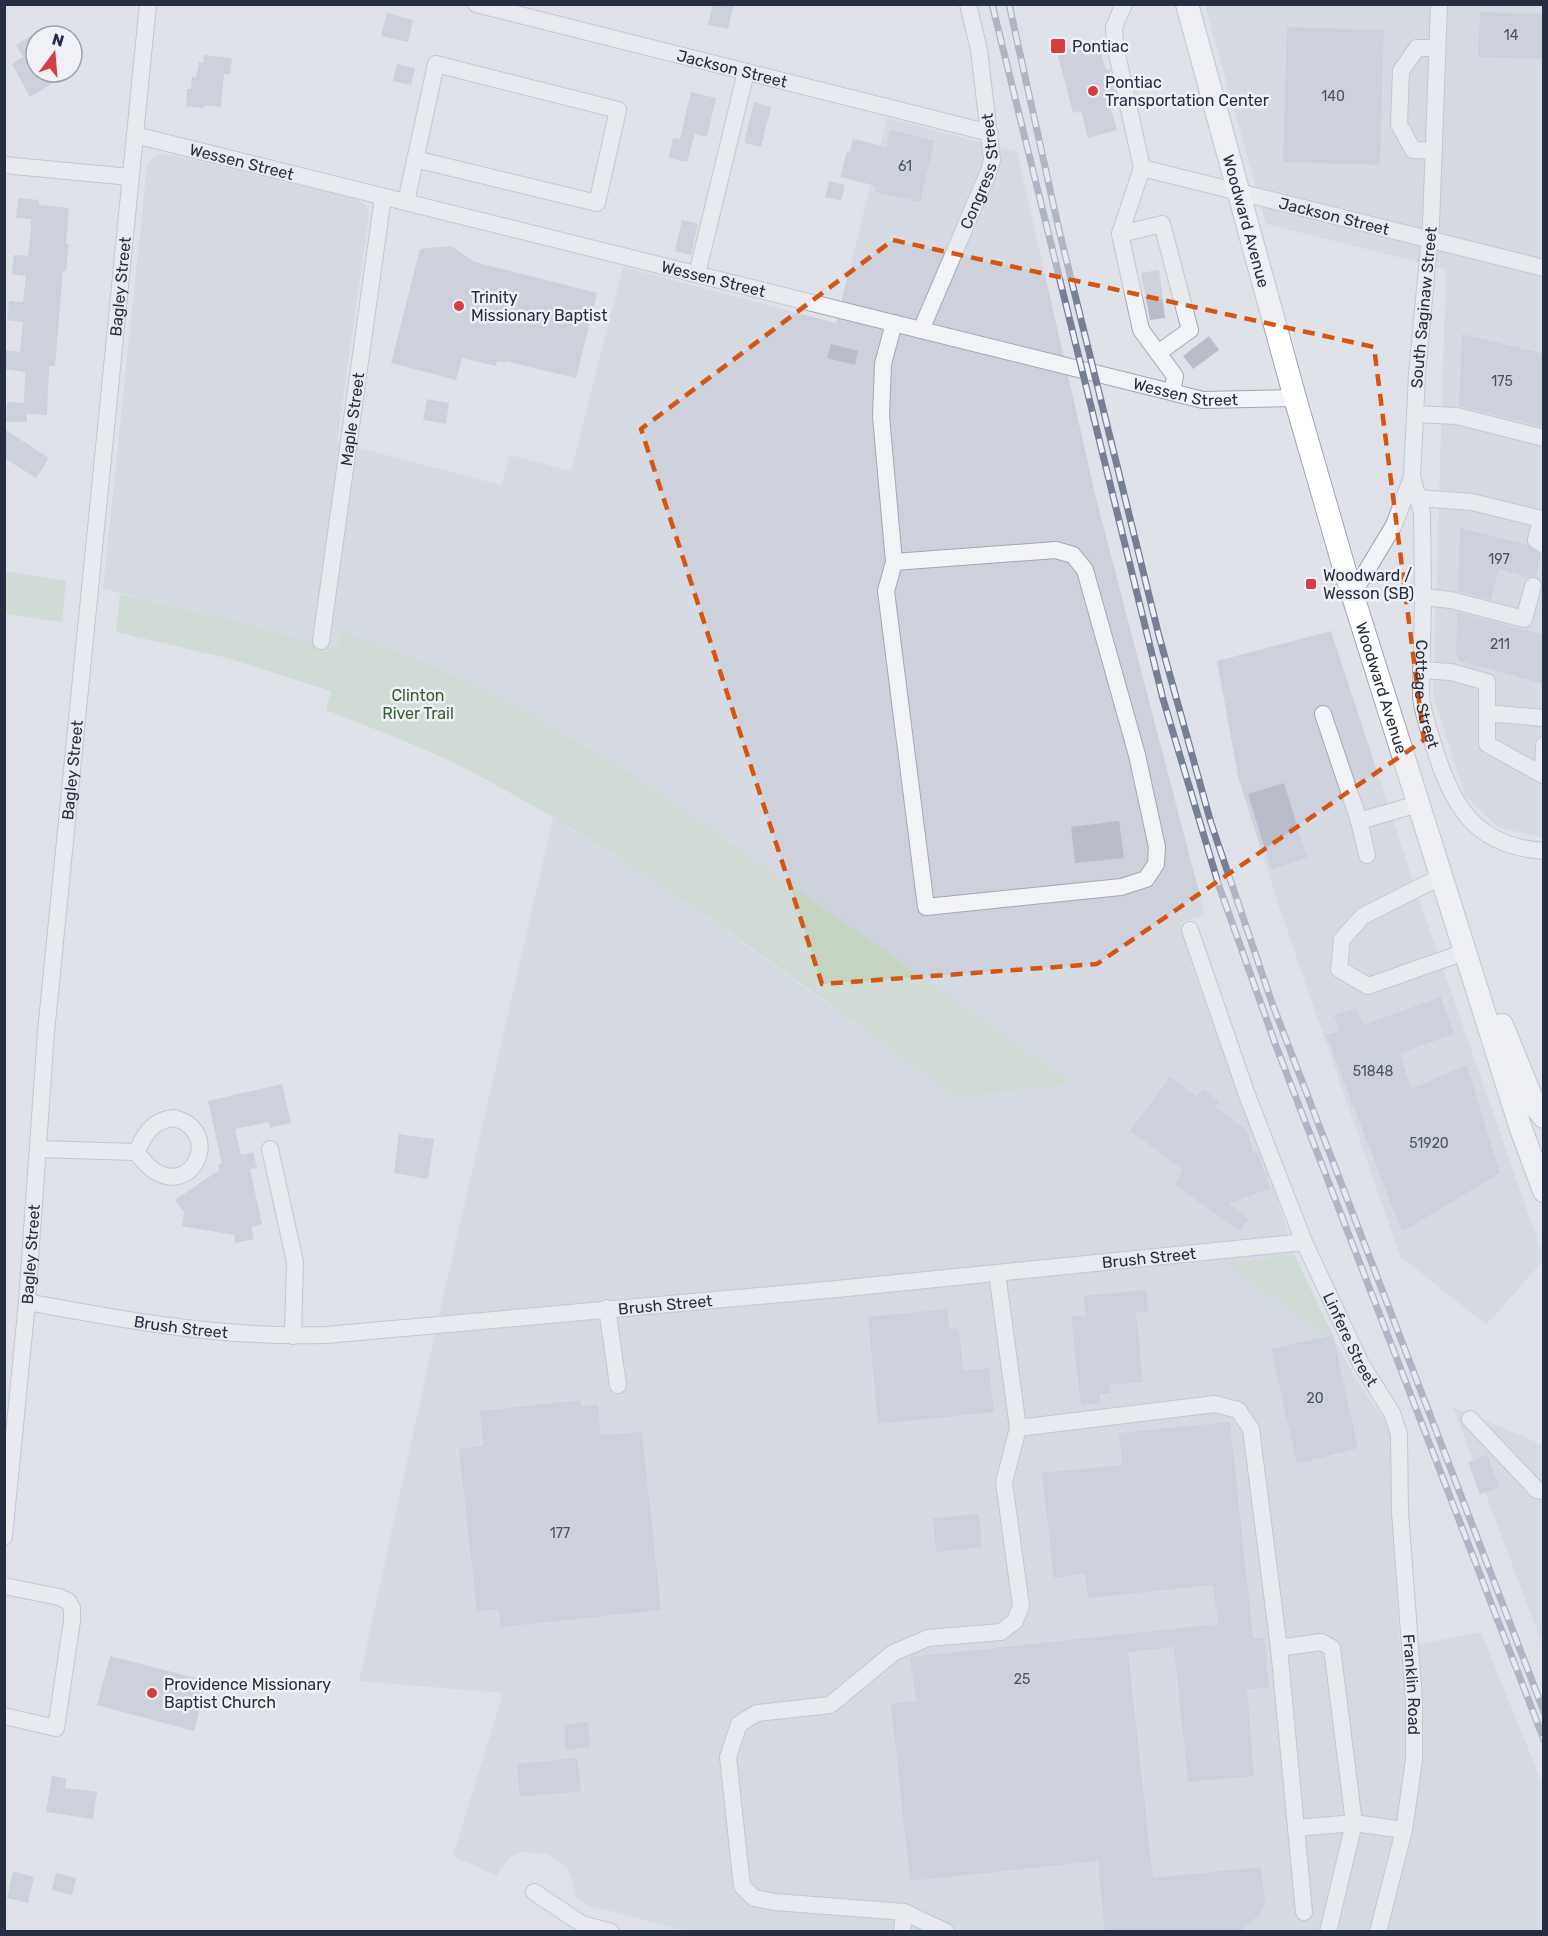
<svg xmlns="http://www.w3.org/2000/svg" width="1548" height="1936" font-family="Rubik,sans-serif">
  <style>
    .built { fill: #cdd1db }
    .green { fill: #c3d4c0 }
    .building { fill: #b9bdc9 }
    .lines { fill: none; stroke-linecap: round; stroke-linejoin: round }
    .minor-casing { stroke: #a4a8b3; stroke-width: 18 }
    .major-casing { stroke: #9ea5b6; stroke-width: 24 }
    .minor { stroke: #f2f3f7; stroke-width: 16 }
    .major { stroke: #fff; stroke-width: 22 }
    .rail-casing { stroke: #777f94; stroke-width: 7 }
    .rail { stroke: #eff1f7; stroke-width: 4.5; stroke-dasharray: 14; stroke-linecap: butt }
    .marked { fill: none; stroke: #d55511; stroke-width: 4.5; stroke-dasharray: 12 8; stroke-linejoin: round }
    .poi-dot { fill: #d63c44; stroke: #eff1f7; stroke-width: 2 }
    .labels { text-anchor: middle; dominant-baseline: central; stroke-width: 5; stroke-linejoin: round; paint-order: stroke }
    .number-label { font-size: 14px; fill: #4c5263 }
    .poi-label { font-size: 16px; fill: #272e41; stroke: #eff1f7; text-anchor: start }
    .street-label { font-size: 16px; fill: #272e41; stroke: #eff1f7 }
    .park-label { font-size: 16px; fill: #375e33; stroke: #eff1f7 }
  </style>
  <rect width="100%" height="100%" fill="#dfe2e9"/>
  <path class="built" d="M 1205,5 L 1543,5 L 1543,838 L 1498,827 L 1465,795 L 1433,695 L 1446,269 L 1266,224 Z
    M 887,118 L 1017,152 L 1096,498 L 1205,915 L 1181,922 L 1195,976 L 1253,1122 L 1295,1256 L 1226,1263 L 1337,1344 L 1357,1381 L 1383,1418 L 1390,1434 L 1392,1449 L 1391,1499 L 1400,1648 L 1481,1632 L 1543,1785 L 1543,1931 L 686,1931 L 587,1905 L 579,1900 L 575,1894 L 572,1879 L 567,1868 L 547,1854 L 523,1852 L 512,1856 L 500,1869 L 497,1876 L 453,1856 L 503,1693 L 359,1681 L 439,1315 L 553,818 L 662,885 L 956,1096 L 1073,1084 L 627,770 L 546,723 L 341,632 L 337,650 L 231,619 L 103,589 L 147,166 L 152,158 L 158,155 L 166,154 L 177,156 L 353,198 L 365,205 L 369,212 L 368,223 L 337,442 L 501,485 L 510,455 L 571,471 L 623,267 L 836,323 Z
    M 1331,631 L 1423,911 L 1543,1256 L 1543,1261 L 1486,1325 L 1400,1256 L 1278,904 L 1238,776 L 1217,661 Z
    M 1453,1407 L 1543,1445 L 1543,1647 Z"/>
  <path class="green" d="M 5,571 L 66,581 L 62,622 L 5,614 Z
    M 120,594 L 231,619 L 337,650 L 341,631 L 422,661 L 504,699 L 627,770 L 1074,1084 L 956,1097 C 796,981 640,859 464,768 C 420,746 372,728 326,710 L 331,691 L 227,658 L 116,632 Z
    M 1295,1256 L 1337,1344 L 1225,1263 Z"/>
  <path class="building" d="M 713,4 L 734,4 L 728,29 L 708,25 Z
    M 1480,12 L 1544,14 L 1544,59 L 1478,57 Z
    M 387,13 L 413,20 L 408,42 L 381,36 Z
    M 1287,27 L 1384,30 L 1380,165 L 1283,162 Z
    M 36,33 L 36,72 L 71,72 L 30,97 L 12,64 L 23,57 L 16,45 Z
    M 1098,41 L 1106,70 L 1110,69 L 1117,101 L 1109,103 L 1117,130 L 1088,138 L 1081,111 L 1073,113 L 1057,52 Z
    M 204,55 L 232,58 L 230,74 L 224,74 L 221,107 L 204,105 L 203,108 L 186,106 L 187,89 L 191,89 L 192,77 L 196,77 L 199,62 L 203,63 Z
    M 397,64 L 415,68 L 411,85 L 393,81 Z
    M 691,92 L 716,98 L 707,137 L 695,134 L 687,162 L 669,158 L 673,138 L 680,139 Z
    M 754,102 L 771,107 L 761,147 L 744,143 Z
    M 890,130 L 935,141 L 920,202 L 875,192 L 876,186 L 840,177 L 847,151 L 850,152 L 853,139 L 886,147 Z
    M 829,181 L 845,185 L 841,201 L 825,197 Z
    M 18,198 L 39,200 L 39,205 L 69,208 L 66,244 L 69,244 L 66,271 L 63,271 L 55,366 L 49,366 L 47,415 L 27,414 L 27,422 L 6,422 L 7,402 L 24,403 L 25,372 L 4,369 L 4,350 L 20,352 L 23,322 L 7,320 L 9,301 L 23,302 L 26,276 L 12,274 L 14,255 L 28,256 L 31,231 L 31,219 L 16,218 Z
    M 682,220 L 698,224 L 691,255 L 675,251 Z
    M 451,246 L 475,262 L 597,293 L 576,378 L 505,361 L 505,363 L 497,361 L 496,366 L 462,358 L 456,380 L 391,363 L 420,249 Z
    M 1159,270 L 1165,318 L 1150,320 L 1141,273 Z
    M 1462,334 L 1544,354 L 1544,427 L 1459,406 Z
    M 1209,336 L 1219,350 L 1193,369 L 1183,356 Z
    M 831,344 L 858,351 L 855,365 L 827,358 Z
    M 427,399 L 449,403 L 446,424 L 423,420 Z
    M 6,430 L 49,458 L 36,478 L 4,458 Z
    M 1460,528 L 1527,545 L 1541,555 L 1536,576 L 1528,577 L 1499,569 L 1491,600 L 1458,591 Z
    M 1457,612 L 1544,635 L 1544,684 L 1459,661 L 1456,653 Z
    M 1284,783 L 1307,858 L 1271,869 L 1248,794 Z
    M 1119,821 L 1124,858 L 1075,863 L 1071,827 Z
    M 1441,997 L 1454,1034 L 1400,1053 L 1411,1089 L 1467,1065 L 1500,1173 L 1402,1232 L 1326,1035 L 1340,1031 L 1334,1015 L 1357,1008 L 1363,1025 Z
    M 1170,1077 L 1197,1097 L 1203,1089 L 1219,1101 L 1215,1107 L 1247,1130 L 1253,1152 L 1257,1151 L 1270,1188 L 1229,1204 L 1249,1219 L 1240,1231 L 1174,1184 L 1183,1170 L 1130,1131 Z
    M 282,1084 L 291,1123 L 270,1128 L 269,1122 L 235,1129 L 241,1155 L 253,1152 L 257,1168 L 250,1169 L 262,1224 L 251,1227 L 254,1239 L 235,1243 L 234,1235 L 182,1226 L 184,1212 L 175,1200 L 219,1170 L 218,1165 L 222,1164 L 208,1101 Z
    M 399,1134 L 434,1139 L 428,1179 L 394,1173 Z
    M 1146,1290 L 1148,1311 L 1136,1312 L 1143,1382 L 1110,1385 L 1110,1393 L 1100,1394 L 1100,1403 L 1081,1405 L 1071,1317 L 1086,1315 L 1084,1296 Z
    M 947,1309 L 950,1329 L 959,1328 L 963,1370 L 989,1368 L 994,1412 L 878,1424 L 868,1317 Z
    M 1333,1335 L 1358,1448 L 1297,1464 L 1271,1349 Z
    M 581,1400 L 582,1406 L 598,1405 L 601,1435 L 642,1432 L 661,1610 L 501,1627 L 499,1609 L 477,1611 L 459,1449 L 483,1446 L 480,1411 Z
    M 1230,1422 L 1253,1638 L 1264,1638 L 1269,1688 L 1247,1689 L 1254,1776 L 1188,1782 L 1174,1647 L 1128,1652 L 1153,1878 L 1261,1867 L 1265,1904 L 1259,1915 L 1239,1932 L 1105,1932 L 1098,1861 L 910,1881 L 891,1704 L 916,1701 L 910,1657 L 1218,1624 L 1213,1585 L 1088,1598 L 1085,1574 L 1054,1578 L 1042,1473 L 1122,1465 L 1119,1433 Z
    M 1487,1455 L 1500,1487 L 1480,1494 L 1468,1462 Z
    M 979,1514 L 982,1547 L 936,1552 L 933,1518 Z
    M 110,1656 L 207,1681 L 194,1731 L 97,1705 Z
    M 588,1722 L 590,1747 L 566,1750 L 564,1725 Z
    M 577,1758 L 581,1791 L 520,1797 L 517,1764 Z
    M 52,1776 L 66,1778 L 65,1788 L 97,1792 L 93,1819 L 46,1812 Z
    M 13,1871 L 34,1877 L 28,1903 L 7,1898 Z
    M 56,1873 L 76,1878 L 72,1895 L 52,1890 Z"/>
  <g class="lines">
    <g class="minor-casing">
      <g id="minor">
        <path id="s1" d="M 476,4 L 990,133"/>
        <path d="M 1124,4 L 1114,27 L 1115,45 L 1142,168 L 1120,234 L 1141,330 L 1175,376 L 1172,392"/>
        <path id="s2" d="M 135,135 L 1203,400 L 1295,398"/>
        <path d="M 1434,151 L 1413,150 L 1399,124 L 1401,71 L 1417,48 L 1437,48"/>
        <path d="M 4,165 L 130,177"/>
        <path id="s3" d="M 1142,168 L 1544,268"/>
        <path d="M 406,202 L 436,64 L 618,110 L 597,203 L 415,159"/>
        <path d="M 1120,234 L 1162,224 L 1190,330 L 1158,353"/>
        <path d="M 697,274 L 746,72"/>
        <path d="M 894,323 L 883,364 L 881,416 L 894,562 L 1056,550 L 1073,555 L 1085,570 L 1137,755 L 1157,847 L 1156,864 L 1146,879 L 1121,887 L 926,907 L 886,591 L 894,562"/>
        <path id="s4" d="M 921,330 L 989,171 L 992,160 L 979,50 L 968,4"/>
        <path d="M 1415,414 L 1457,416 L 1544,438"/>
        <path id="s5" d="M 1412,477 L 1422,513 L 1423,597 L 1421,697 C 1423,714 1429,730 1434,747 C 1453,806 1474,846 1544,851"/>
        <path d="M 1418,498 L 1472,502 L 1541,519 L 1536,540 L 1544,545"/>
        <path id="s6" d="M 1352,595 L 1394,525 L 1412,477 L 1417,374 L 1431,224 L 1439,4"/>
        <path d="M 1423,597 L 1451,600 L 1524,619 L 1533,586"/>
        <path id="s7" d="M 321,641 L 383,197"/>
        <path d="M 1421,670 L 1451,672 L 1487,682 L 1487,744 L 1543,775 L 1544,745"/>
        <path d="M 1487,713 L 1544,718"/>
        <path d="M 1323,714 L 1359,821"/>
        <path d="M 1367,855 L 1359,821 L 1418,804"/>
        <path d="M 1440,877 L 1363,916 L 1342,939 L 1339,969 L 1368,986 L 1465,952"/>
        <path id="s8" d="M 1190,930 L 1247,1095 L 1304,1242 L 1361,1364 L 1392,1413 L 1399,1434 L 1400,1512 L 1414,1700 L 1414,1760 L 1404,1830 L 1378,1932"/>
        <path d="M 174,1118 C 220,1130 197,1190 160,1174 C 150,1170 143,1160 136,1152 C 145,1134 152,1120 174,1118 Z"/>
        <path d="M 38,1149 L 136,1152"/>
        <path d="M 270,1149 L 295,1262 L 293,1336"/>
        <path d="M 997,1273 L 1018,1428 L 1215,1404 L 1238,1410 L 1251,1429 L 1279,1648"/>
        <path id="s9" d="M 27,1302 C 129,1321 221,1338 326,1335 L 837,1289 L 1304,1242"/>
        <path d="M 607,1308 L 618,1385"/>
        <path d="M 1470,1419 L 1537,1490 L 1544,1491"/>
        <path id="s10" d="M 4,1537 L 27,1302 L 46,1032 L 148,4"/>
        <path d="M 4,1586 L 59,1597 L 68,1601 L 72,1608 L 72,1621 L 56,1728 L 4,1716"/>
        <path d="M 1296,1828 L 1354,1823 L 1404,1830"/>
        <path d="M 534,1892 L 582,1924 L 611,1932"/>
        <path d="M 904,1912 L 775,1902 L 754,1898 L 742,1886 L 728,1757 L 739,1724 L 757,1713 L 830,1705 L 893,1653 L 928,1638 L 1001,1632 L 1015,1621 L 1021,1606 L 1004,1482 L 1018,1428"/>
        <path d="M 1304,1912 L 1279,1648 L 1321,1642 L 1332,1648 L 1354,1823 L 1328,1932"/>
        <path d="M 902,1932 L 904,1912 L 946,1932"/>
      </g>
    </g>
    <g class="major-casing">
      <g id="major">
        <path id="s11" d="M 1187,4 L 1295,398 L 1345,571 L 1521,1129 L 1544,1191"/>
        <path d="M 1502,1025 L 1535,1106 L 1544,1117"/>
      </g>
    </g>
    <use href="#minor" class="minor"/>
    <use href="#major" class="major"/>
    <g class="rail-casing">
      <path id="rail" d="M 992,4 L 1163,699 L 1219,886 L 1276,1046 L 1544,1740
        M 1009,4 L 1059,230 L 1159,636 L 1211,823 L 1272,1003 L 1544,1712"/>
    </g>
    <use href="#rail" class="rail"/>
  </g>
  <path d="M0 0H1548V1936H0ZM 893,240 L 1374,347 L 1424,740 L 1097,964 L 822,984 L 641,429 Z" fill="#dfe2e9" fill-opacity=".55" fill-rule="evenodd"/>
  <path class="marked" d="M 893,240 L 1374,347 L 1424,740 L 1097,964 L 822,984 L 641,429 Z"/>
  <g class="poi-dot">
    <rect x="1050" y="38" width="16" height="16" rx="3"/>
    <circle cx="1093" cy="91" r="6"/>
    <circle cx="459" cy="306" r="6"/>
    <rect x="1305" y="578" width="12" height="12" rx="3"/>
    <circle cx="152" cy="1693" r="6"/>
  </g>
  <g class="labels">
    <g class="number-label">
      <text x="1511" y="35">14</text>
      <text x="1333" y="96">140</text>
      <text x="905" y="166">61</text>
      <text x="1502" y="381">175</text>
      <text x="1499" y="559">197</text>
      <text x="1500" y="644">211</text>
      <text x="1373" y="1071">51848</text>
      <text x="1429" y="1143">51920</text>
      <text x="1315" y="1398">20</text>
      <text x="560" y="1533">177</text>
      <text x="1022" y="1679">25</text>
    </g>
    <g class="poi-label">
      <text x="1072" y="46">Pontiac</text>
      <text x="1105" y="82">Pontiac<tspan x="1105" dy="18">Transportation Center</tspan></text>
      <text x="471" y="297">Trinity<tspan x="471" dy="18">Missionary Baptist</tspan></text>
      <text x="1323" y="575">Woodward /<tspan x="1323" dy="18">Wesson (SB)</tspan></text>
      <text x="164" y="1684">Providence Missionary<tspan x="164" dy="18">Baptist Church</tspan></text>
    </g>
    <g class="street-label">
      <text stroke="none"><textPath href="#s1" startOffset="264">Jackson Street</textPath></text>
      <text stroke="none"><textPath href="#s2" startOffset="110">Wessen Street</textPath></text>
      <text stroke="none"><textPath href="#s4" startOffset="171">Congress Street</textPath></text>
      <text stroke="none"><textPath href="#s3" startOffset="198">Jackson Street</textPath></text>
      <text stroke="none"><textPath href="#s11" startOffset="225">Woodward Avenue</textPath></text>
      <text stroke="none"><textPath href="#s2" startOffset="596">Wessen Street</textPath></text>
      <text stroke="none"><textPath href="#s10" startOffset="1256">Bagley Street</textPath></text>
      <text stroke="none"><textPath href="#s6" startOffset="303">South Saginaw Street</textPath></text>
      <text stroke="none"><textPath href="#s2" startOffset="1082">Wessen Street</textPath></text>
      <text stroke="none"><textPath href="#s7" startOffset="224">Maple Street</textPath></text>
      <text stroke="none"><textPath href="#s11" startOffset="711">Woodward Avenue</textPath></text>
      <text stroke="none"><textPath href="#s5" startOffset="219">Cottage Street</textPath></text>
      <text stroke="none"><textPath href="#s10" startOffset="770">Bagley Street</textPath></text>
      <text stroke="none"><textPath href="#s10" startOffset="284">Bagley Street</textPath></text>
      <text stroke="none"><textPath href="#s9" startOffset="1128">Brush Street</textPath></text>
      <text stroke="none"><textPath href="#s9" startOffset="642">Brush Street</textPath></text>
      <text stroke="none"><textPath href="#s9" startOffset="156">Brush Street</textPath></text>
      <text stroke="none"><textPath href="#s8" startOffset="440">Linfere Street</textPath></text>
      <text stroke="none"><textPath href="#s8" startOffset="798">Franklin Road</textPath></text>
    </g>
    <g class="park-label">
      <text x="418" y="695">Clinton<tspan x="418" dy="18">River Trail</tspan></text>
    </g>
  </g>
  <rect width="1548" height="1936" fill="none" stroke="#272e41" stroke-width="12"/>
  <g transform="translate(54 54) rotate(16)"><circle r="28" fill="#eff1f7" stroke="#9fa3ae" stroke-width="1.5"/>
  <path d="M0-4.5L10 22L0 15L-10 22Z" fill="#d63c44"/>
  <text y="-9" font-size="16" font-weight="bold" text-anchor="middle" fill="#272e41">N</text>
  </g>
</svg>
